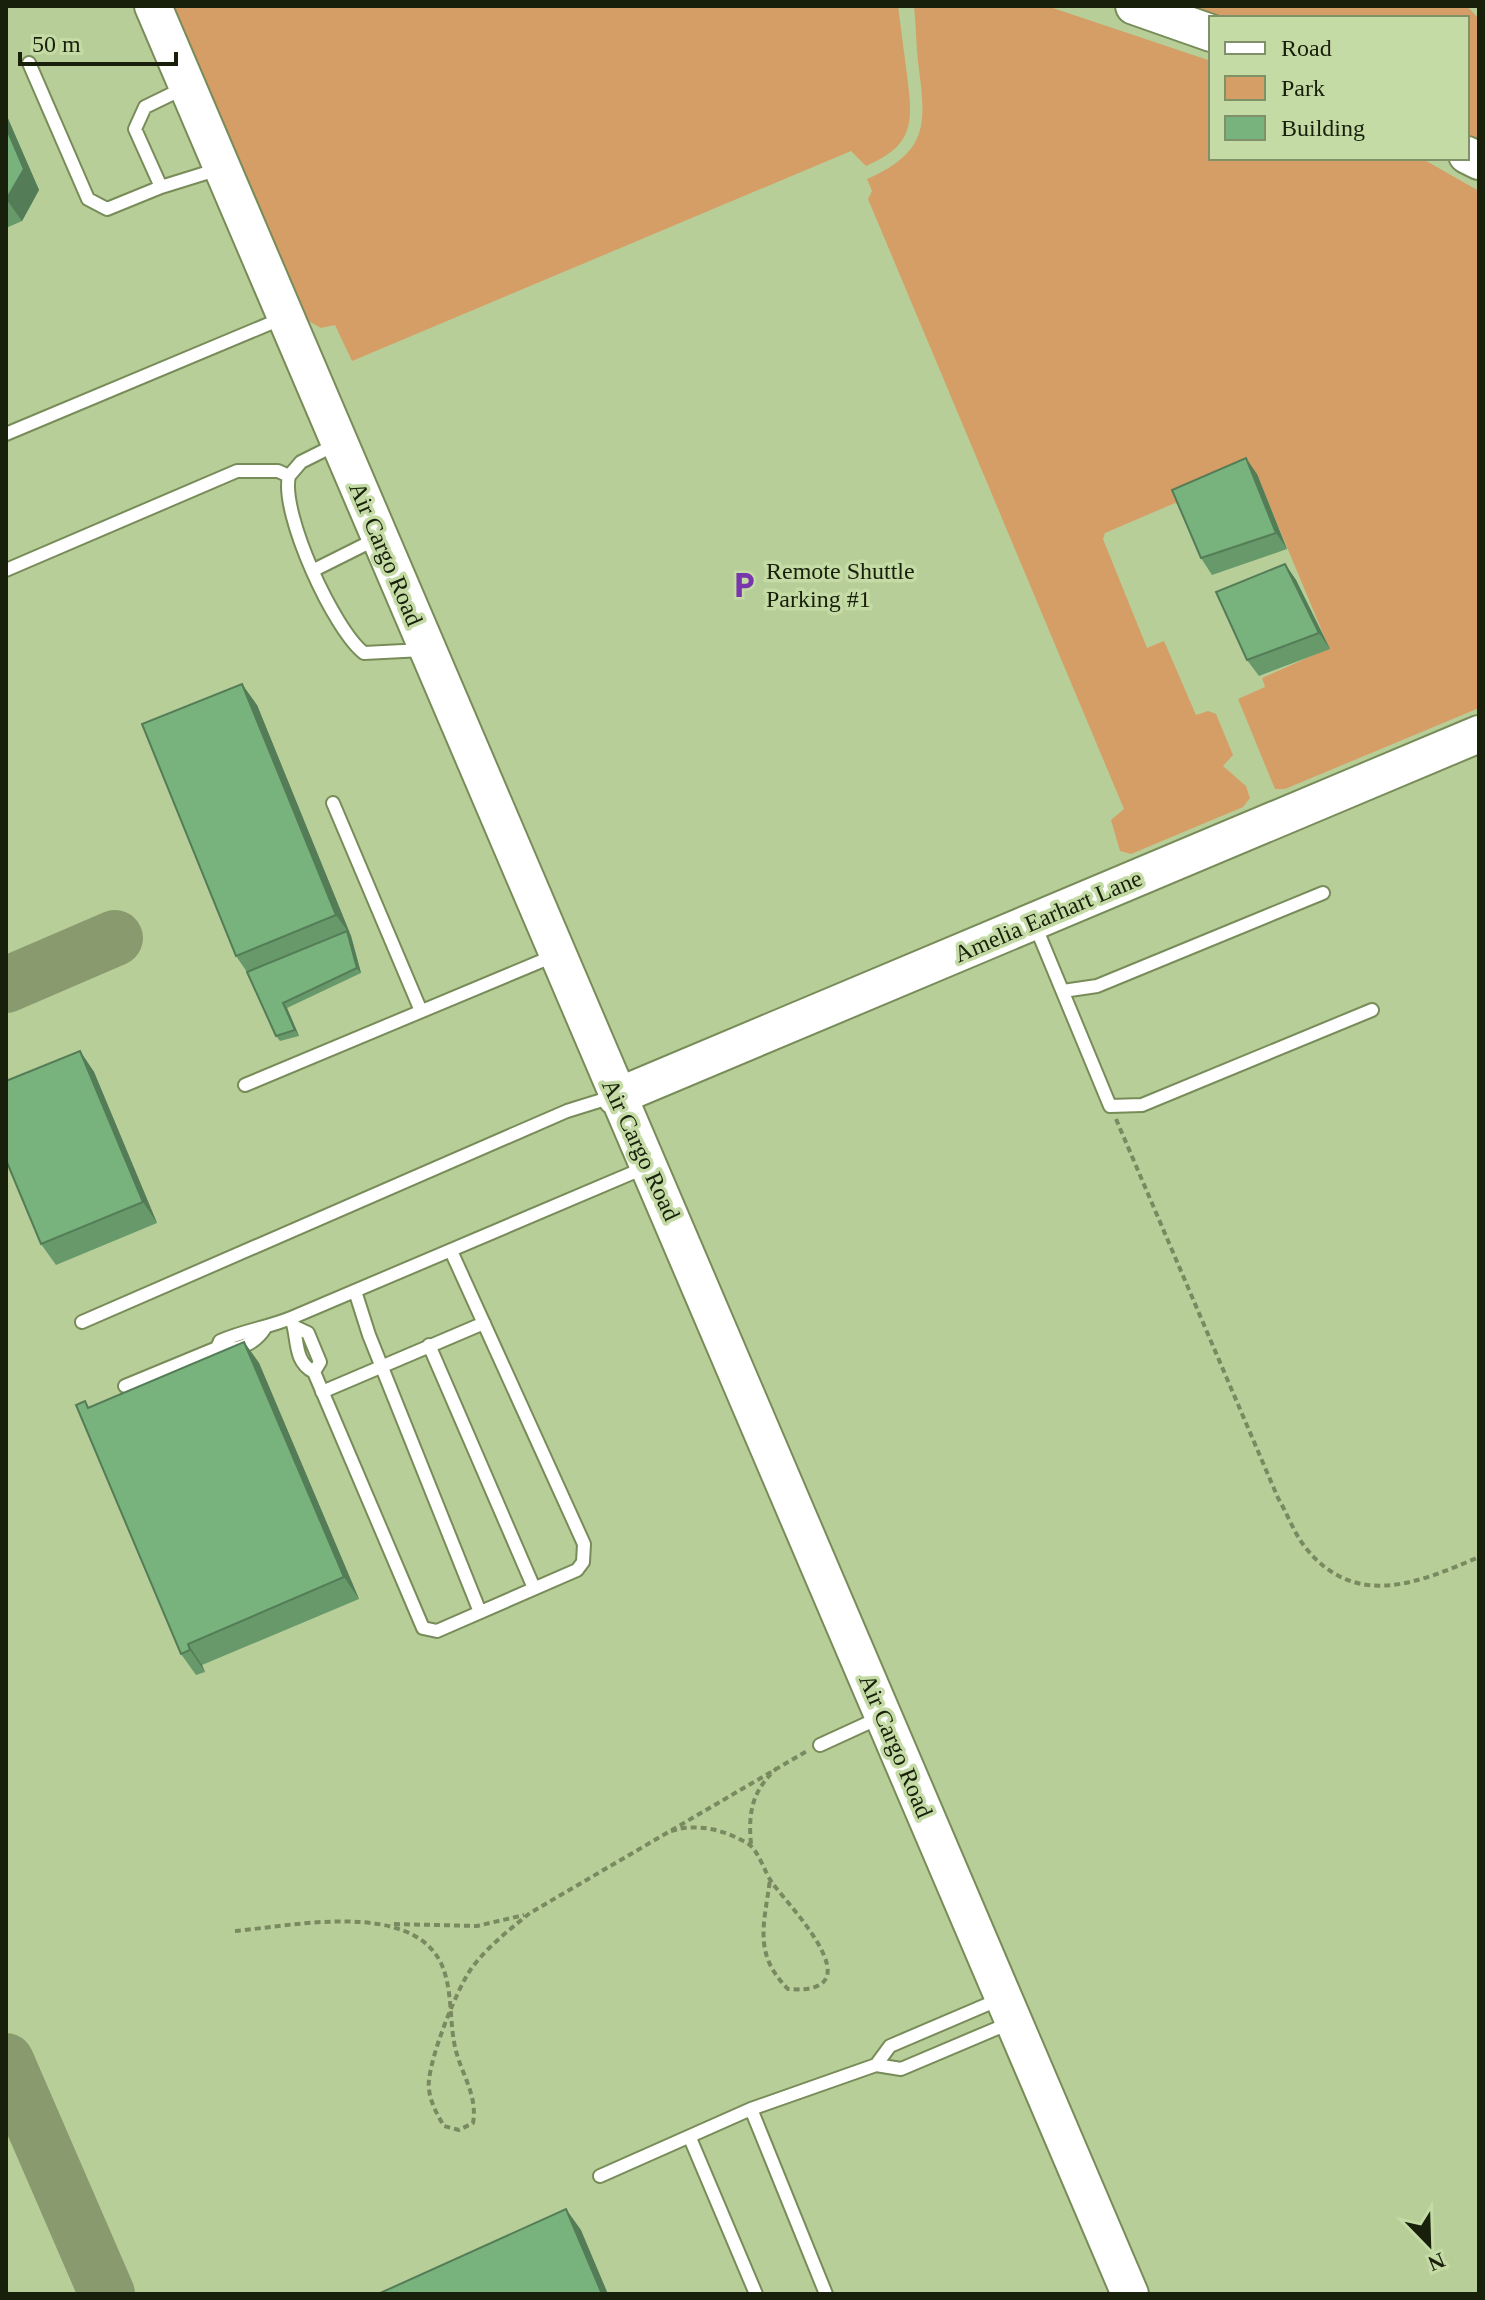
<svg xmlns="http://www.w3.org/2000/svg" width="1485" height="2300" font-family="Georgia,serif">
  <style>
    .green { fill: #d59e66 }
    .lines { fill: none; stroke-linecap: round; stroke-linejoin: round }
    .taxiway { stroke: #889a6e; stroke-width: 56 }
    .lane-casing { stroke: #788c59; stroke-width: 16 }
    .secondary-casing { stroke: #788c59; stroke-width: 40 }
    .path { stroke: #798960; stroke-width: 4; stroke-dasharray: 6 4; stroke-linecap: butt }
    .lane { stroke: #fff; stroke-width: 12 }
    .secondary { stroke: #fff; stroke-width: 36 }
    .wall { fill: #67996b }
    .shaded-wall { fill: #547d57 }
    .building { fill: #78b27c; stroke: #547d57; stroke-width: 2 }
    .labels { text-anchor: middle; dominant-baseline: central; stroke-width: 7; stroke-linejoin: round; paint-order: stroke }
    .street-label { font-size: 24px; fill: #18200b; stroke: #c5dba5 }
    .poi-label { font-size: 24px; fill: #18200b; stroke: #c5dba5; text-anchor: start }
  </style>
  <rect width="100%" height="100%" fill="#b8ce98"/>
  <path class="green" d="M 170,6 L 898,6 C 901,29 904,52 907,75 C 913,122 915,145 866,166 L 851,151 L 352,361 L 335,325 L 321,328 L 305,319 Z
    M 914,6 L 1047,6 L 1211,61 L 1211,158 L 1421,158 L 1479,191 L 1479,708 L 1285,789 L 1275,789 L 1238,699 L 1265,687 L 1262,678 L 1329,648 L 1257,475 L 1181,507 L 1175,503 L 1105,533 L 1103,539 L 1147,648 L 1164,641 L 1196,715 L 1208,711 L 1216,714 L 1233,755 L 1223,766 L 1246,786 L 1250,798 L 1243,807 L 1131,854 L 1120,851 L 1111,820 L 1124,809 L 868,199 L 872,191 L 867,179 C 930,151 926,123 918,62 C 916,42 916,25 914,6 Z
    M 1172,6 L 1467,6 L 1479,19 L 1479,148 L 1467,141 L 1467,18 L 1211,18 Z"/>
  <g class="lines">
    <path class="taxiway" d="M 6,985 L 115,938
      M 6,2061 L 107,2294"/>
    <g class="lane-casing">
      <path id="lane" d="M 29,63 L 88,199 L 107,209 L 161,187 L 135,129 L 145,107 L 184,88
        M 161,187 L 219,169
        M 6,434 L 283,318
        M 289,476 C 280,513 334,630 364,653 L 423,650
        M 6,570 L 237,471 L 278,471 L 289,476 L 301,462 L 335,445
        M 314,570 L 376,539
        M 333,803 L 421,1011
        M 1035,925 L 1110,1106 L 1142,1105 L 1372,1010
        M 1063,991 L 1097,986 L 1323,893
        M 245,1085 L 556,955
        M 355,1291 L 369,1335 L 480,1612
        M 291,1318 C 299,1336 292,1361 314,1372 L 320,1362 L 308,1333 L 295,1327
        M 82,1322 L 567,1111 L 612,1097
        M 265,1328 C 255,1344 237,1352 217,1348 L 220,1341 C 246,1330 266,1328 291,1318 L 644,1168
        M 429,1345 L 534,1588
        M 314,1372 L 423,1628 L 437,1631 L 577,1570 L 583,1562 L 584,1544 L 451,1251
        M 125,1386 L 217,1348
        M 322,1392 L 484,1323
        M 820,1745 L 881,1717
        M 1000,1999 L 890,2046 L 876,2065 L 901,2069 L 1012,2022
        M 751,2109 L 826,2294
        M 690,2138 L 756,2294
        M 600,2176 L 751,2109 L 876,2065"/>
    </g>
    <g class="secondary-casing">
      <path id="secondary" d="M 153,6 L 1130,2294
        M 1134,6 L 1211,33
        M 1467,155 L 1479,161
        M 616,1097 L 1479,734"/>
    </g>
    <path class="path" d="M 1116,1119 L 1278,1498 C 1287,1513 1294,1533 1305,1547 C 1355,1610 1418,1583 1479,1557
      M 671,1831 C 697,1823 722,1829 747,1843 C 759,1850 764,1872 773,1884 C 791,1908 877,1996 788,1989 C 753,1954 764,1925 770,1880
      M 751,1844 C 748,1812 752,1791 777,1768
      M 394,1924 L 477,1926 L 524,1915
      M 235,1931 C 292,1926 410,1900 441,1963 C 453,1990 449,2019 455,2047 C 461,2074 478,2095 473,2123 L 459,2130 L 444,2126 C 436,2113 427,2096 429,2080 C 432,2052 456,1991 471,1969 C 487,1947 509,1930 530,1913 L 807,1751"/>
    <use href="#lane" class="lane"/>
    <use href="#secondary" class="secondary"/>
  </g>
  <path class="wall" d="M 6,114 L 39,190 L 22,221 L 6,228 Z
    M 1257,474 L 1287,549 L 1212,575 L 1201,558 Z
    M 1285,564 L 1296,580 L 1330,649 L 1259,676 L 1247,660 Z
    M 257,705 L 351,936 L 361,973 L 287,1008 L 299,1036 L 280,1041 L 276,1036 L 247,972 L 236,956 Z
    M 80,1051 L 94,1072 L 157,1223 L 56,1265 L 41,1244 Z
    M 244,1342 L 259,1363 L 359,1599 L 202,1665 L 205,1672 L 196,1675 L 181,1654 L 90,1408 Z"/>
  <path class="shaded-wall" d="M 6,114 L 39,190 L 22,221 L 7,200 Z
    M 1246,458 L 1257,474 L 1287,549 L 1276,533 Z
    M 1285,564 L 1296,580 L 1330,649 L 1319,633 Z
    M 242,684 L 257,705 L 351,936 L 336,915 Z
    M 347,931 L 351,936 L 361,973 L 357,968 Z
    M 283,1003 L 287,1008 L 299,1036 L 295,1030 Z
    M 80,1051 L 94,1072 L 157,1223 L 143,1202 Z
    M 244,1342 L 259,1363 L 359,1599 L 344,1577 Z
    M 188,1644 L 202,1665 L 205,1672 L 190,1650 Z
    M 566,2209 L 581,2230 L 608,2294 L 602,2294 Z"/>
  <path class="building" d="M 6,127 L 24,169 L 6,200 Z
    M 1246,458 L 1276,533 L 1201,558 L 1172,490 Z
    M 1285,564 L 1319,633 L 1247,660 L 1216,592 Z
    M 242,684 L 336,915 L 236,956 L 142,724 Z
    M 347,931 L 357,968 L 283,1003 L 295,1030 L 276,1036 L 247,972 Z
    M 80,1051 L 143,1202 L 41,1244 L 6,1160 L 6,1081 Z
    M 244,1342 L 344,1577 L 188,1644 L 190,1650 L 181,1654 L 76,1405 L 85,1401 L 88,1408 Z
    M 566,2209 L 602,2294 L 378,2294 Z"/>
  <defs>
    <g id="parking-bare" transform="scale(2.16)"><path d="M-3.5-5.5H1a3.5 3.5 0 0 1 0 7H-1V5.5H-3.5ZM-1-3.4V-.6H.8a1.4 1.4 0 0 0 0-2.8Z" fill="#7736ab" stroke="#c5dba5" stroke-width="2.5" paint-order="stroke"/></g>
  </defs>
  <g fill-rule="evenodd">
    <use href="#parking-bare" x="744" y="585"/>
  </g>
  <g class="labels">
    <g class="street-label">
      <text transform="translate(386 554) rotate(67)">Air Cargo Road</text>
      <text transform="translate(1048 916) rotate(-23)">Amelia Earhart Lane</text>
      <text transform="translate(641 1150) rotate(65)">Air Cargo Road</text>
      <text transform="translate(896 1746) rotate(67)">Air Cargo Road</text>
    </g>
    <g class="poi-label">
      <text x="766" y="571">Remote Shuttle<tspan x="766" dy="28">Parking #1</tspan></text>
    </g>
  </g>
  <rect width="1485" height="2300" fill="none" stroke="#18200b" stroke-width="16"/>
  <rect x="1209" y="16" width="260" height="144" fill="#c5dba5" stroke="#809067" stroke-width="2"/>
  <rect x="1225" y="42" width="40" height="12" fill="#ffffff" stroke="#809067" stroke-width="2"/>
  <text x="1281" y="56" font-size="24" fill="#18200b">Road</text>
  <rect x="1225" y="76" width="40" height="24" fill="#d59e66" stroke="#809067" stroke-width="2"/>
  <text x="1281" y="96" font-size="24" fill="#18200b">Park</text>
  <rect x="1225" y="116" width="40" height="24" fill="#78b27c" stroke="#809067" stroke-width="2"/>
  <text x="1281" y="136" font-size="24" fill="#18200b">Building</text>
  <g transform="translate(1429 2244) rotate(157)" stroke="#c5dba5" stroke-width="6" paint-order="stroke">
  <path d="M0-6L14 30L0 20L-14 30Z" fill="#18200b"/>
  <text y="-12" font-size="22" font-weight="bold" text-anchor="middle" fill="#18200b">N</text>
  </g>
  <path d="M20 52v12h156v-12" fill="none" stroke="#18200b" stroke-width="4"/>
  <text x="32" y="52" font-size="24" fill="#18200b" stroke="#c5dba5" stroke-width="6" paint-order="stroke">50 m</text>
</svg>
